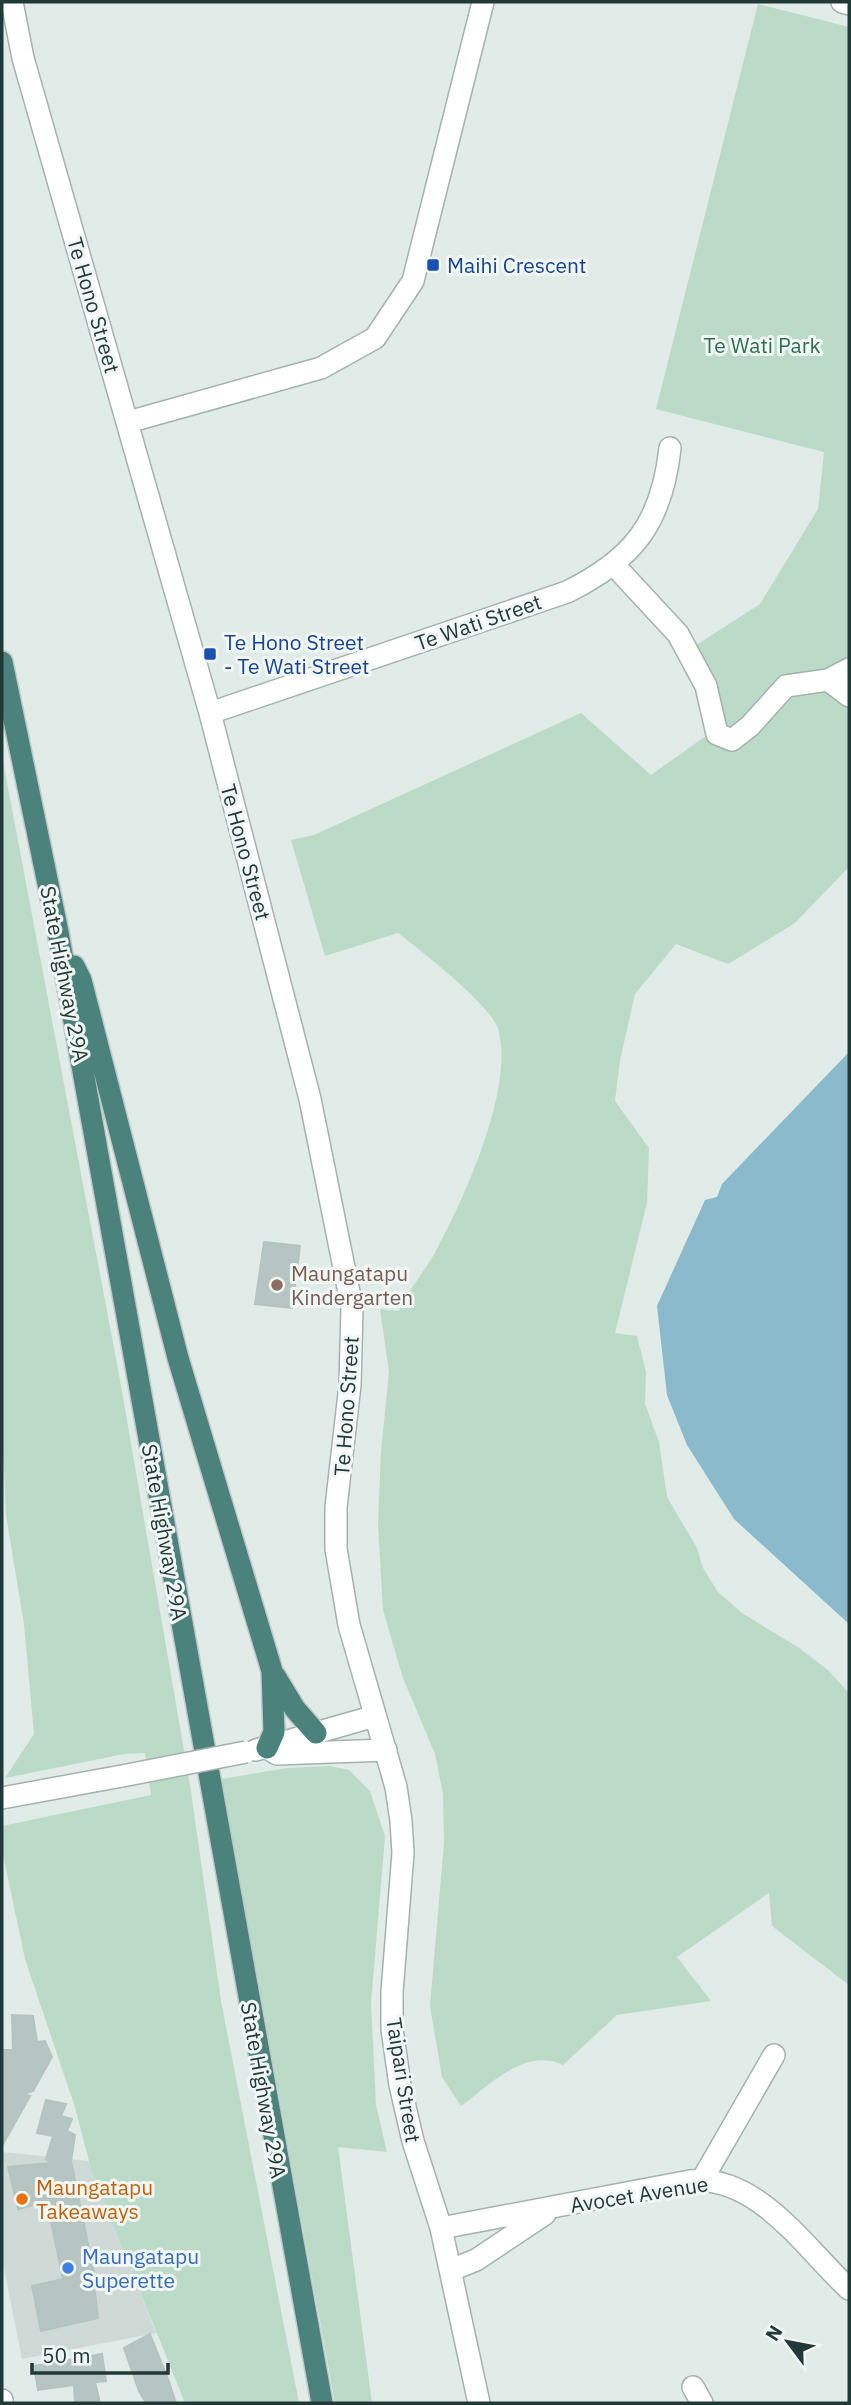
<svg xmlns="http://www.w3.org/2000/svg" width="851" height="2405" font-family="'IBM Plex Sans',sans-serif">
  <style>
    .built { fill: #cfdad7 }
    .green { fill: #bbdbc8 }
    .water { fill: #8bbacd }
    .building { fill: #b6c5c1; stroke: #b4c4bf; stroke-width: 2 }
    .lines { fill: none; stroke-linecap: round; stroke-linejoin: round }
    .minor-casing { stroke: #a4b2af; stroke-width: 24 }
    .tertiary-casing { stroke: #a4b2af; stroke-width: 24 }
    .trunk-casing { stroke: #c1c8c7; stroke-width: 24 }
    .minor { stroke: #fff; stroke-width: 21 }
    .tertiary { stroke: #fff; stroke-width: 21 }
    .trunk { stroke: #4c827c; stroke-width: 21 }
    .tertiary-bridge-casing { stroke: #a4b2af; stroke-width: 24; stroke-linecap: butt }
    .tertiary-bridge { stroke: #fff; stroke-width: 21 }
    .transit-dot { fill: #1a4fb4; stroke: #f1f7f5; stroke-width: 2.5 }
    .education-dot { fill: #8d6e63; stroke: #f1f7f5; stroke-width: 2.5 }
    .food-dot { fill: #e8710a; stroke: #f1f7f5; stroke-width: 2.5 }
    .shop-dot { fill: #3f7fe0; stroke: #f1f7f5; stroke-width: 2.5 }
    .labels { text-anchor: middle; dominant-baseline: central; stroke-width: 6; stroke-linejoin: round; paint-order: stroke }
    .transit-label { font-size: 21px; fill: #164399; stroke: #f1f7f5; text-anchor: start }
    .street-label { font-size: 21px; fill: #223a37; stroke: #f1f7f5 }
    .park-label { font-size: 21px; fill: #2f6f50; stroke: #f1f7f5 }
    .education-label { font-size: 21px; fill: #785e54; stroke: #f1f7f5; text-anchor: start }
    .food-label { font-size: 21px; fill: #c56008; stroke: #f1f7f5; text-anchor: start }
    .shop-label { font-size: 21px; fill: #366cbe; stroke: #f1f7f5; text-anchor: start }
  </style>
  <rect width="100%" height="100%" fill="#e1ebe8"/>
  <path class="built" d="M 2,2152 L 89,2161 L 156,2333 L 22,2359 L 2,2259 Z"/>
  <path class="green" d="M 758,4 L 849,27 L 849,867 L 795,923 L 728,964 L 676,944 L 635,994 L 620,1060 L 615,1101 L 649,1148 L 647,1203 L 615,1333 L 637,1336 L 646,1372 L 645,1404 L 659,1442 L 667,1497 L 697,1548 L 703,1568 L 718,1592 L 742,1613 L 799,1648 L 828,1670 L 849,1693 L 849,1985 L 772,1926 L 769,1893 L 677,1957 L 711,2001 L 617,2015 L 563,2065 C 525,2047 490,2085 461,2106 L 442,2077 L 430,2006 L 444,1843 L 443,1794 L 435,1754 L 403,1678 L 383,1610 L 378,1523 L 381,1452 L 389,1372 L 380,1309 L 399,1311 C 406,1293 428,1267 438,1247 C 465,1197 515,1086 498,1029 C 491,1005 420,950 398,933 L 325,956 L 291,840 L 314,835 L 581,713 L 651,775 L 717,728 L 681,655 L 760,604 L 818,509 L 824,452 L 656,409 Z
    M 2,756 L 120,1380 L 190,1785 L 221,2001 L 299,2403 L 185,2403 L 92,2172 L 74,2104 L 25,1959 L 2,1850 L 2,1826 L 151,1795 L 145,1753 L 124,1754 L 5,1778 L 34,1734 L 24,1624 L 6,1515 L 2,1428 Z
    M 330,1766 L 349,1770 L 370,1791 L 385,1836 L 371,2003 L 376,2105 L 387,2152 L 338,2147 L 372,2403 L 335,2403 L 221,1779 L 287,1768 Z"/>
  <path class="water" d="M 849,1052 L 849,1624 L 734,1519 L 687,1445 L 667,1395 L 657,1306 L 705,1200 L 717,1197 L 722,1184 Z"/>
  <path class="building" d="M 264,1242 L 300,1246 L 292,1308 L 255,1304 Z
    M 12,2015 L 33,2016 L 37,2042 L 45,2041 L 52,2057 L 33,2091 L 23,2094 L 30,2096 L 2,2146 L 2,2050 L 13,2050 Z
    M 46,2100 L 66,2104 L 61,2116 L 72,2119 L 67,2131 L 75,2135 L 71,2161 L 96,2283 L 94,2283 L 98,2318 L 41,2331 L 32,2286 L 63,2279 L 47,2202 L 18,2209 L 8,2167 L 52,2163 L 46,2159 L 53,2136 L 37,2133 Z
    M 150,2334 L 168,2379 L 176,2403 L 146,2403 L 139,2391 L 124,2348 Z
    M 102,2354 L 106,2381 L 95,2382 L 100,2403 L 75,2403 L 74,2385 L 38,2390 L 34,2366 Z"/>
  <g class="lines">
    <g class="minor-casing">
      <path id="minor" d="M 12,2 L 23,58 L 210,713 L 310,1099 L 352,1307 L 350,1385 L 336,1507 L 336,1549 L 349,1625 L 396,1787 L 401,1821 L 403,1853 L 392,1992 L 392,2029 L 400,2085 L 413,2141 L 441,2228 L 479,2403
        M 842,2 L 849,4
        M 128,422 L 321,368 L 375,338 L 413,281 L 483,2
        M 614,565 L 678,634 L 706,686 L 717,734 L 732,740 L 750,726 L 786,686 L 828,680 L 849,696
        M 828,680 L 849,669
        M 210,713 L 567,592 C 634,559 662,522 670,448
        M 702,2180 L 774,2055
        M 441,2228 L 690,2181 C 757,2174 805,2248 849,2289
        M 451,2270 L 476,2260 L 545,2214
        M 693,2387 L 702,2403"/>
    </g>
    <g class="tertiary-casing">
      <path id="tertiary" d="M 256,1750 L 375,1716
        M 272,1751 L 277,1754 L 386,1750
        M 2,1798 L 122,1776
        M 2,2400 L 2,2403"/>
    </g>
    <g class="trunk-casing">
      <path id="trunk" d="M 2,662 L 58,932 L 322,2403
        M 74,966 L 81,980 L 178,1358 L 272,1671 L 274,1732 L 267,1748
        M 275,1676 L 295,1709 L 316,1733"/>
    </g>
    <use href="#minor" class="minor"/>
    <use href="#tertiary" class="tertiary"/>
    <use href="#trunk" class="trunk"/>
    <g class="tertiary-bridge-casing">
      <path id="tertiary-bridge" d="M 122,1776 L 246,1752"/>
    </g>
    <use href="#tertiary-bridge" class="tertiary-bridge"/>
  </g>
  <g class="transit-dot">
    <rect x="426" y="258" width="14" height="14" rx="3.5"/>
    <rect x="203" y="647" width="14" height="14" rx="3.5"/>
  </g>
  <circle class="education-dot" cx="277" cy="1285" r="7"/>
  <circle class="food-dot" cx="22" cy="2199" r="7"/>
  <circle class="shop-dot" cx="68" cy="2268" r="7"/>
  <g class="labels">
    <g class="transit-label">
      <text x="447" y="265">Maihi Crescent</text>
      <text x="224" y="642">Te Hono Street<tspan x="224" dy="24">- Te Wati Street</tspan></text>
    </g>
    <g class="street-label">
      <text transform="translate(94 305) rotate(74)">Te Hono Street</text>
      <text transform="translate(478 622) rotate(-19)">Te Wati Street</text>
      <text transform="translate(246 852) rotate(75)">Te Hono Street</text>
      <text transform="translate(65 974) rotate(79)">State Highway 29A</text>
      <text transform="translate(346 1406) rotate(-86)">Te Hono Street</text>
      <text transform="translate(165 1532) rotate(80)">State Highway 29A</text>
      <text transform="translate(404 2080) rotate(81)">Taipari Street</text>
      <text transform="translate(264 2090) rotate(80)">State Highway 29A</text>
      <text transform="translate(639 2194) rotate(-9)">Avocet Avenue</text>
    </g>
    <g class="park-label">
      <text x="762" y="345">Te Wati Park</text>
    </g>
    <g class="education-label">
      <text x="291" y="1273">Maungatapu<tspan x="291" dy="24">Kindergarten</tspan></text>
    </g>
    <g class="food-label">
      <text x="36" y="2187">Maungatapu<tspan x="36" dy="24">Takeaways</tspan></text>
    </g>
    <g class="shop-label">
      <text x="82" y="2256">Maungatapu<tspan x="82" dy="24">Superette</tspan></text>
    </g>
  </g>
  <rect width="851" height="2405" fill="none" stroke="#223a37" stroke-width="7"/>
  <g transform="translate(788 2342) rotate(302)" stroke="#f1f7f5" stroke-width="5" paint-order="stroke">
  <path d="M0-5L12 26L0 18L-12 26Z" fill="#223a37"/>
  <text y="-10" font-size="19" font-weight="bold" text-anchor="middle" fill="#223a37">N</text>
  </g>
  <path d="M32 2363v10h136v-10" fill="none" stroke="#223a37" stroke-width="3.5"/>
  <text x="42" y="2363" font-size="21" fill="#223a37" stroke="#f1f7f5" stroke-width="5" paint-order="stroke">50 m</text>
</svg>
